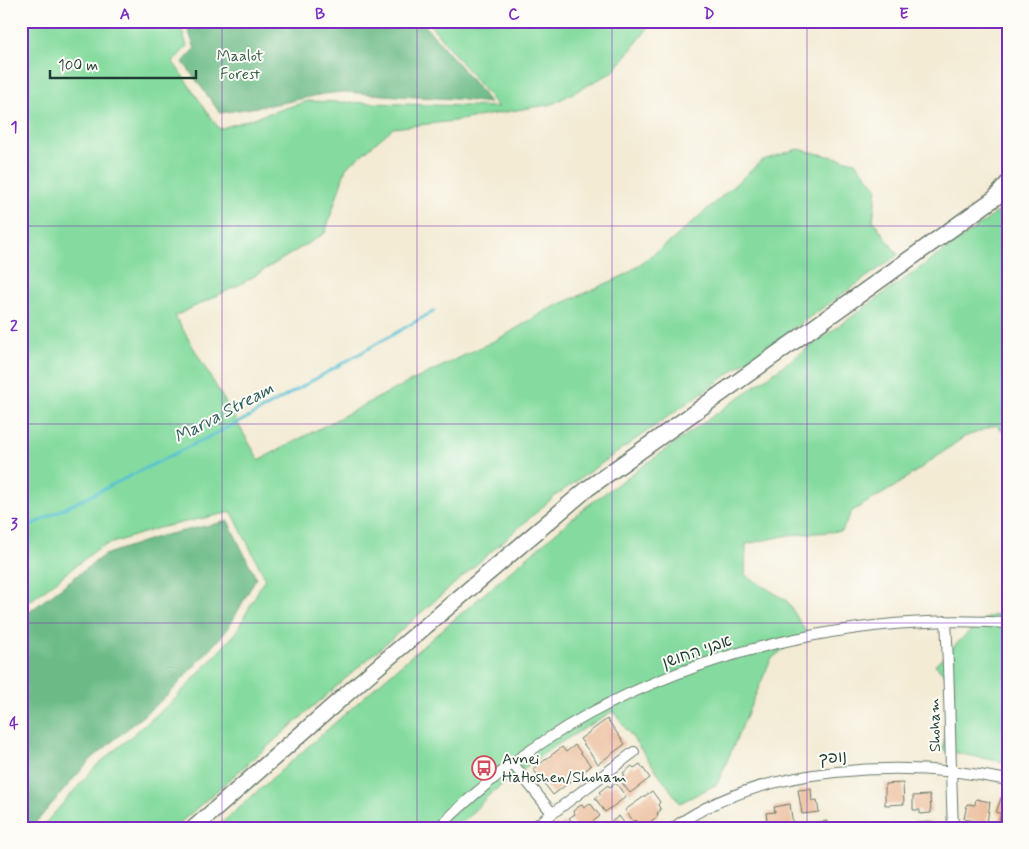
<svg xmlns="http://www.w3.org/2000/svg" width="1029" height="849" font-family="Mynerve,'Playpen Sans Hebrew',sans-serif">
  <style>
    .green { fill: #85db9f; stroke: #528c6a }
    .forest { fill: #6cbb86; stroke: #467c5d }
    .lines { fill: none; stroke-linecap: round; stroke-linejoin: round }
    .stream { stroke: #57c1d3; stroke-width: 3 }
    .building { fill: #eab793 }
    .street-casing { stroke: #697a6c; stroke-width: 12 }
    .secondary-casing { stroke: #697a6c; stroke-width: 18 }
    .street { stroke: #fff; stroke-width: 10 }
    .secondary { stroke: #fff; stroke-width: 15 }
    .grid { fill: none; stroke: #7b2cbf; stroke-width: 1; stroke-opacity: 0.55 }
    .labels { text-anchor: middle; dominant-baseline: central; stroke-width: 4; stroke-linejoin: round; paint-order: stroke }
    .park-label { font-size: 16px; fill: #38644f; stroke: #fdfcf7 }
    .street-label { font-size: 16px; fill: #1f3d34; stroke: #fdfcf7 }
    .poi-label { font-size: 16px; fill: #1f3d34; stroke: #fdfcf7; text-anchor: start }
    .water-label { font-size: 18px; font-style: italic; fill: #2d5e5c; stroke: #fdfcf7 }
    .neatline { fill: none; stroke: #7b2cbf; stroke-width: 2 }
    .grid-label { font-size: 16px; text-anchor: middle; font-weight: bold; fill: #7b2cbf }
  </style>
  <rect width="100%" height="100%" fill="#fdfcf7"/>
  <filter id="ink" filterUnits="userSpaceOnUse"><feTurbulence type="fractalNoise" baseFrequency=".02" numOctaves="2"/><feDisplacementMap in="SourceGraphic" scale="10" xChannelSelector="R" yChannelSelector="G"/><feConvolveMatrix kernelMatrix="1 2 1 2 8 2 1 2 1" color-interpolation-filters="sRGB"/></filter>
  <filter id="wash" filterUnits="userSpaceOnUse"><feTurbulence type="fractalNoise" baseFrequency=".0096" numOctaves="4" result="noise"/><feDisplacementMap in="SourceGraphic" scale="20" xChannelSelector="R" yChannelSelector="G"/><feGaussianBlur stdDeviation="1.12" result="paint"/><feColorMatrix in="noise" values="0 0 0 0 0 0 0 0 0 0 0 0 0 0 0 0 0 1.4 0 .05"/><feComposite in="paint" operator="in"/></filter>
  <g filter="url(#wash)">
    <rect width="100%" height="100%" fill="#f3ebd4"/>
    <path class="green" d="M 21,21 L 179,21 L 187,46 L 173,62 L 219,129 L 308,101 L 498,107 L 427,21 L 651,21 L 645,32 L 613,72 L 552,104 L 454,121 L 393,128 L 346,168 L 325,233 L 241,284 L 175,316 L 259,460 L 389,392 L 504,336 L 545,311 L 625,275 L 671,241 L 763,160 L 798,149 L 855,162 L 877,188 L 873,220 L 898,255 L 555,496 L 174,828 L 41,828 L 95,767 L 175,699 L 235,634 L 265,578 L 232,512 L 158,528 L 100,547 L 21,608 Z
      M 1008,205 L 1008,436 L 996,425 L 964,437 L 894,487 L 852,511 L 842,531 L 789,535 L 746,544 L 745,575 L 787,601 L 806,632 L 771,659 L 717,784 L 680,803 L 613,711 L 550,749 L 491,793 L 457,828 L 216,828 L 389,675 L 587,506 Z
      M 1008,611 L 1008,763 L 942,750 L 956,685 L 935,665 L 981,620 Z"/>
    <path class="forest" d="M 185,21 L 421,21 L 459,65 L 490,103 L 456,99 L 398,96 L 344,92 L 323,94 L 282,103 L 220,113 L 183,62 L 195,49 Z
      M 228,521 L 256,578 L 228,629 L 170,693 L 89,761 L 31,828 L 21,828 L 21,618 L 104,555 L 160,536 Z"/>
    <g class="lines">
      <path class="stream" d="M 21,530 L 249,417 L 434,311"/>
    </g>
    <g id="blocks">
      <path class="building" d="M 607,719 L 625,744 L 598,764 L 580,739 Z
        M 575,745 L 591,766 L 553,795 L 533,769 L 562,747 L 566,752 Z
        M 640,764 L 650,778 L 630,793 L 619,779 L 625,775 L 623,773 L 632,766 L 634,768 Z
        M 616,783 L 626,797 L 605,812 L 595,798 L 601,794 L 599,792 L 608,785 L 610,788 Z
        M 903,783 L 904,804 L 885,805 L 885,784 Z
        M 811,789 L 812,801 L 817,800 L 819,812 L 802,814 L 798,790 Z
        M 652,791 L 660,802 L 658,805 L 661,810 L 657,813 L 658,816 L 646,825 L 644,822 L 640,824 L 636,820 L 634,822 L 625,810 Z
        M 930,795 L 931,813 L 920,814 L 920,810 L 913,810 L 913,796 Z
        M 1002,796 L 1008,798 L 1008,823 L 999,820 L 1001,814 L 996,812 Z
        M 976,799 L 990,802 L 987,823 L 964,819 L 967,804 L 975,805 Z
        M 590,803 L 600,816 L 585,828 L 577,828 L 569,818 L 575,814 L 573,811 L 582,804 L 584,807 Z
        M 790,804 L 793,825 L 780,828 L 768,828 L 766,813 L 775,812 L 774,807 Z
        M 619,816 L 628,828 L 603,828 Z
        M 827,821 L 827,828 L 818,828 L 817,822 Z
        M 722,822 L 723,826 L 729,823 L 731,828 L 709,828 Z
        M 932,822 L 932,828 L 916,828 L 916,823 Z
        M 564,823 L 568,828 L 552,828 L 556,824 L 559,827 Z
        M 905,823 L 905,828 L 891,828 L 891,824 Z
        M 870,825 L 870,828 L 860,828 L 860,826 Z"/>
    </g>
  </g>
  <g filter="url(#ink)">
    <use href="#blocks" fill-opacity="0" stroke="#697a6c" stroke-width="1"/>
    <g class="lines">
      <g class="street-casing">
        <path id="street" d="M 946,621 C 950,690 950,759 953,828
          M 513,764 L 552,813
          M 438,828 C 483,784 534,744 589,714 C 712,647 868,613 1008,623
          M 533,828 L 634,752
          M 673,828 C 761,764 904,759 1008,780"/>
      </g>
      <g class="secondary-casing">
        <path id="secondary" d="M 194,828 L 367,676 L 587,489 L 995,198 L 1008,183"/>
      </g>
      <use href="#street" class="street"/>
      <use href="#secondary" class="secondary"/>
    </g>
  </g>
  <path class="grid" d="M 222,21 L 222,828M 417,21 L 417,828M 612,21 L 612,828M 807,21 L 807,828M 21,226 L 1008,226M 21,424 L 1008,424M 21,623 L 1008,623"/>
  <defs>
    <g id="bus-ring" transform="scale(1.25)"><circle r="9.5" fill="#fdfcf7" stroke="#d1495b" stroke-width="1.5"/><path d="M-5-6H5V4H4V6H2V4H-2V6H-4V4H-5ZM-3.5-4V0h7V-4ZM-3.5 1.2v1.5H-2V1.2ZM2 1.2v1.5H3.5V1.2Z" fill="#d1495b"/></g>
  </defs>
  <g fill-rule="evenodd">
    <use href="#bus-ring" x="484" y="768"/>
  </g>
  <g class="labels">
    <g class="park-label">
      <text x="240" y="56">Maalot<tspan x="240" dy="18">Forest</tspan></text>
    </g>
    <g class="street-label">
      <text transform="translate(697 652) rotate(-19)">אבני החושן</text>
      <text transform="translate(935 725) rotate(-91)">Shoham</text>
      <text transform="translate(833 758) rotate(-6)">נופך</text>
    </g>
    <g class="poi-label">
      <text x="502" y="759">Avnei<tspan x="502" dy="18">HaHoshen/Shoham</tspan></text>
    </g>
    <g class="water-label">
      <text transform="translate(224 413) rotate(-28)">Marva Stream</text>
    </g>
  </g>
  <rect width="1029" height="849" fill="none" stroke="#fdfcf7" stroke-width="55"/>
  <path d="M50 70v8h146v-8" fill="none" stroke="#1f3d34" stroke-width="2.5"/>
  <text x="58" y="70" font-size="15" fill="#1f3d34" stroke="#fdfcf7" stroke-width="4" paint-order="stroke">100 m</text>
  <rect x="28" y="28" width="974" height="794" class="neatline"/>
  <g class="grid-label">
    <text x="125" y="19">A</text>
    <text x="320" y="19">B</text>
    <text x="514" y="19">C</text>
    <text x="709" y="19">D</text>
    <text x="904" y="19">E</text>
    <text x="14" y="132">1</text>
    <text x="14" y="331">2</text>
    <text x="14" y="529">3</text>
    <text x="14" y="728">4</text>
  </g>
</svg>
